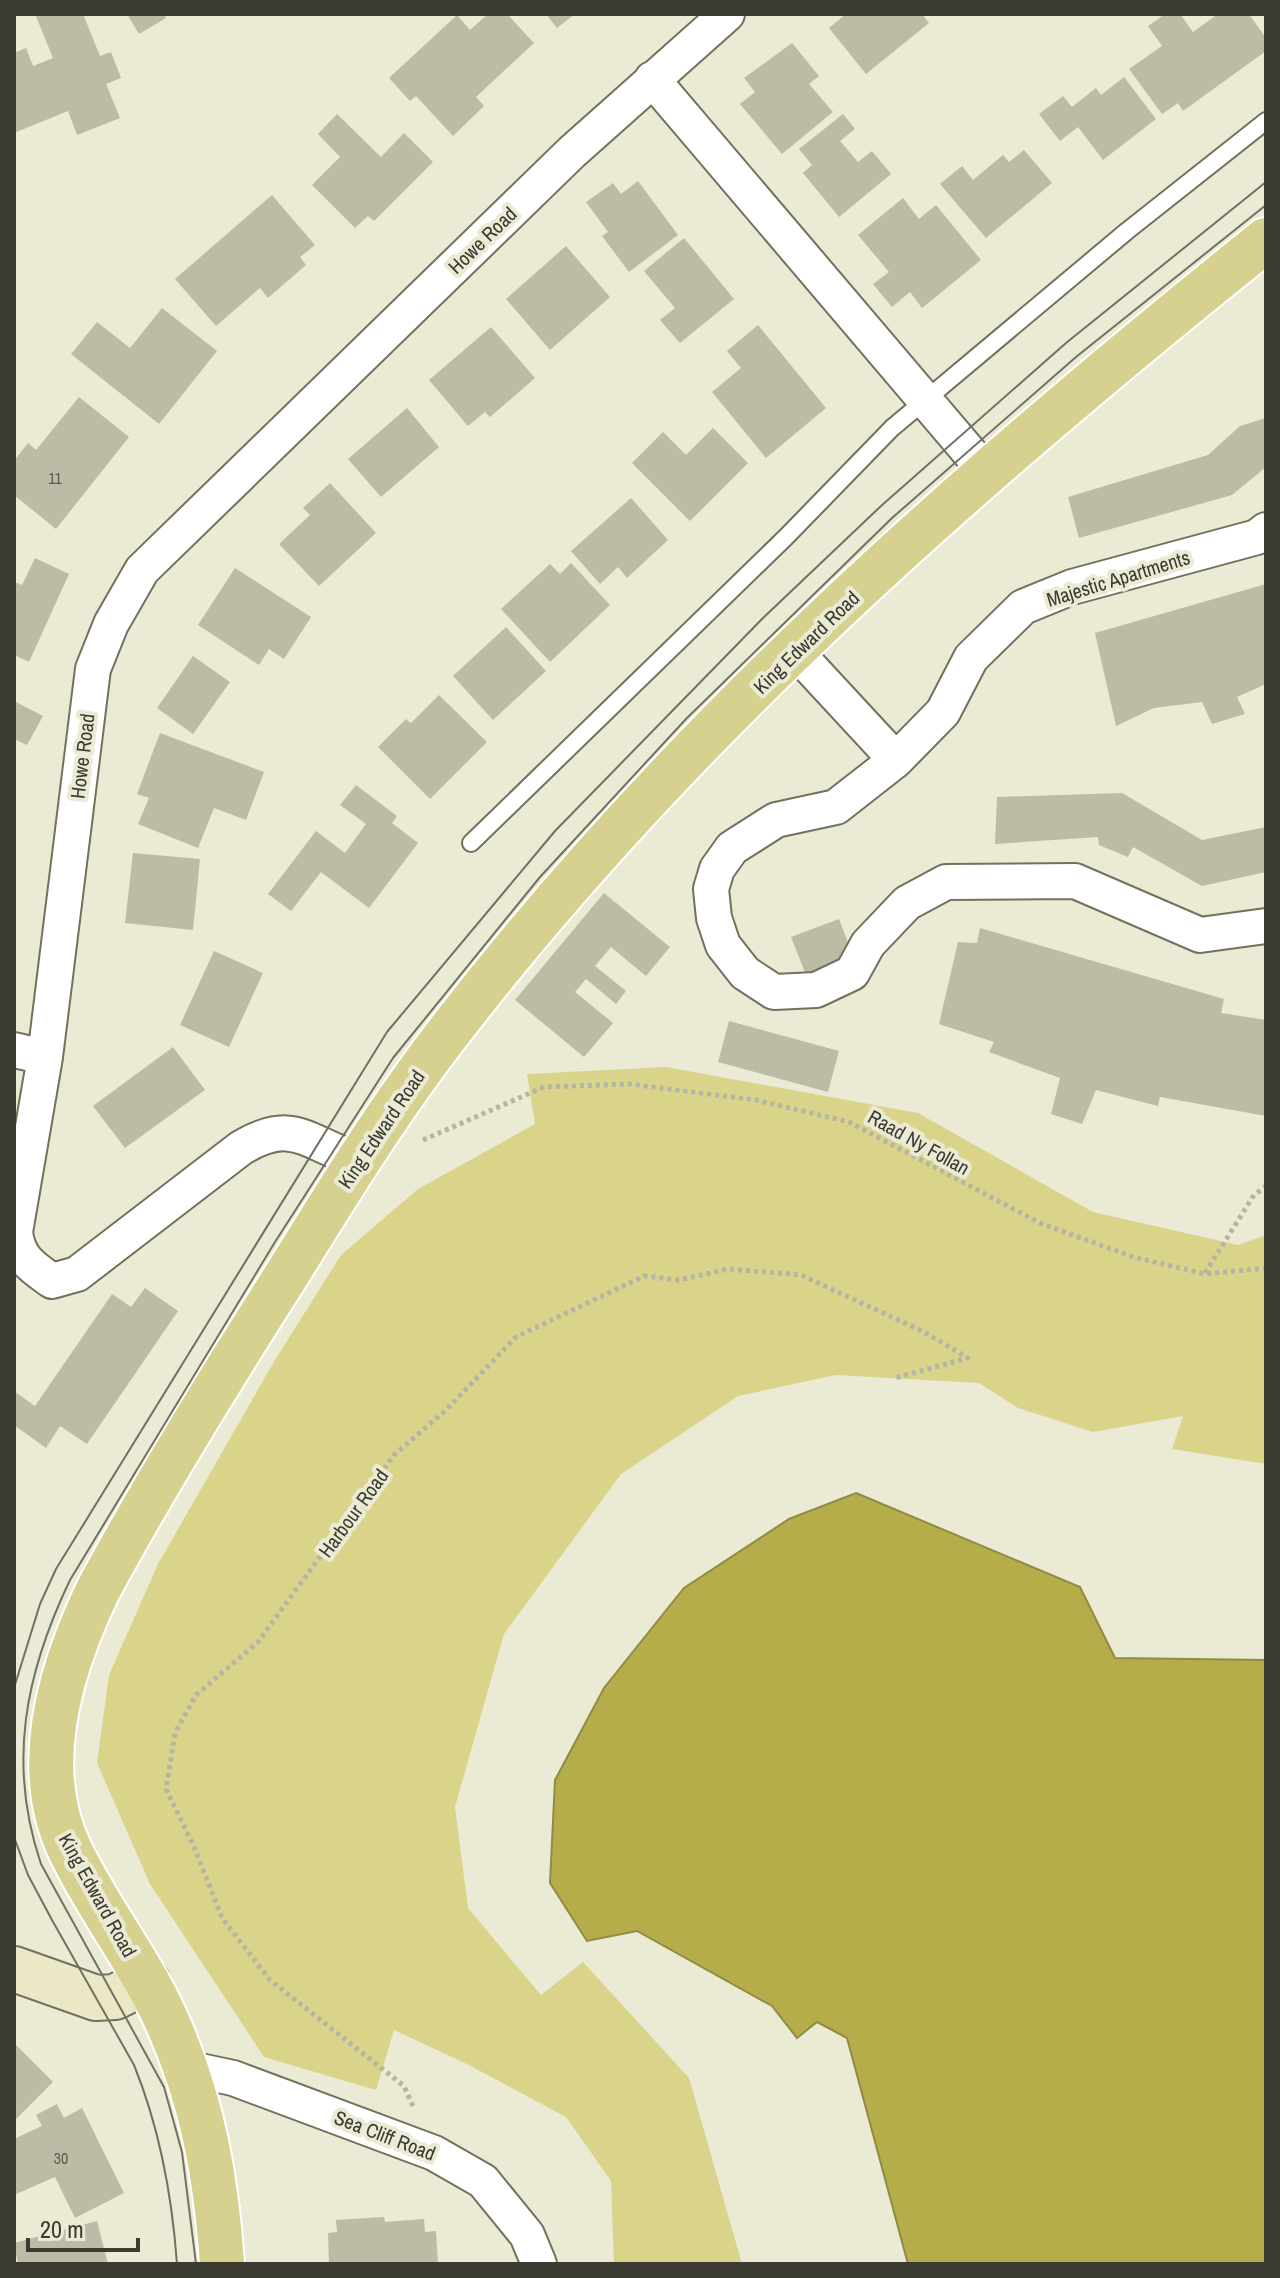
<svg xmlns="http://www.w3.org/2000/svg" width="1280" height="2278" font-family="'Archivo Narrow',sans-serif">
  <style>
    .green { fill: #dad48a }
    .water { fill: #b5ad49; stroke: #908b42; stroke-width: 2 }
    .building { fill: #bcbba6 }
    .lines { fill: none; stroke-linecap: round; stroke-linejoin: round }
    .lane-casing { stroke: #72715d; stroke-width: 20 }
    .street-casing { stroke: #72715d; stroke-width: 38 }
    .secondary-casing { stroke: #72715d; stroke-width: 48 }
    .primary-casing { stroke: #fff; stroke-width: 48 }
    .path { stroke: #b5b5a3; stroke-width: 5; stroke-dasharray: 4 4; stroke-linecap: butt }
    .lane { stroke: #fff; stroke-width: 16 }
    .street { stroke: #fff; stroke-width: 34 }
    .secondary { stroke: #ebe8c7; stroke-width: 44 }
    .primary { stroke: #d6d18f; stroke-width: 44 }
    .tram { stroke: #717063; stroke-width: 2 }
    .labels { text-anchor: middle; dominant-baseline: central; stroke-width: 8; stroke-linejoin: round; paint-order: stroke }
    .number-label { font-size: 16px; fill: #5b5b4f }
    .street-label { font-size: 20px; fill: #3b3b32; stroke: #ebead4 }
  </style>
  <rect width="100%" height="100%" fill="#ebead4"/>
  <path class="green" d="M 666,1067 L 918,1113 L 1093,1212 L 1238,1245 L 1266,1235 L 1266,1464 L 1172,1449 L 1183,1416 L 1093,1432 L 1018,1408 L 979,1383 L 836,1375 L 738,1396 L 621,1474 L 504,1634 L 455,1807 L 468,1908 L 541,1995 L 583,1962 L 689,2078 L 742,2264 L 614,2264 L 611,2181 L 566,2117 L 469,2065 L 394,2030 L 376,2090 L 264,2057 L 150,1884 L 97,1763 L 109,1675 L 158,1564 L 275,1360 L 341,1255 L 418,1189 L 535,1124 L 527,1074 Z"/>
  <path class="water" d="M 856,1493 L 1080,1587 L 1115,1658 L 1266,1660 L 1266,2264 L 908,2264 L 847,2038 L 817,2022 L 797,2038 L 772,2006 L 637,1931 L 587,1941 L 550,1883 L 555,1780 L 604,1688 L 684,1588 L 789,1519 Z"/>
  <path class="building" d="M 35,14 L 83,14 L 100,56 L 111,52 L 121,78 L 106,84 L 120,118 L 77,135 L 68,111 L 14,133 L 14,53 L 26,48 L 33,66 L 53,58 Z
    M 127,14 L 164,14 L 166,18 L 139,34 Z
    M 488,14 L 507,14 L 534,43 L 476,97 L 484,106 L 453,136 L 416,96 L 410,101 L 389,78 L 457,15 L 470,30 Z
    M 546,14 L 575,14 L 557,28 Z
    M 846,14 L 922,14 L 929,23 L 866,74 L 829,28 Z
    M 1165,14 L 1180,14 L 1193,32 L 1218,14 L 1249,14 L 1266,38 L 1266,51 L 1183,111 L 1178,103 L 1162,114 L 1129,69 L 1162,46 L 1148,26 Z
    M 792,43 L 819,76 L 809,84 L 833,112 L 782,154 L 740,104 L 755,92 L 744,78 Z
    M 1124,77 L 1156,119 L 1103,160 L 1078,127 L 1060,141 L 1039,114 L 1063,96 L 1072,107 L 1096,88 L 1101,95 Z
    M 337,114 L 381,157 L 404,133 L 433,162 L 374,221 L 368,216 L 355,228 L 312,185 L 340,157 L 318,134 Z
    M 843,114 L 855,129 L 840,141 L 858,162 L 872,151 L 891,174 L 839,217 L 803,173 L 812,165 L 799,149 Z
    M 1024,150 L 1052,183 L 986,238 L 940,184 L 962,166 L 973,180 L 1003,155 L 1009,162 Z
    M 638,181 L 678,235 L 629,272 L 602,236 L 608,232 L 586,202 L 613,183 L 621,194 Z
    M 272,195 L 315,245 L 300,257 L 306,265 L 268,298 L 260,288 L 216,326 L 175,279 Z
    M 903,198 L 919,219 L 936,205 L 981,260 L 922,308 L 910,292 L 892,307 L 873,284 L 889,272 L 858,235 Z
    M 684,238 L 734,299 L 680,343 L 660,320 L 675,308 L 644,271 Z
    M 566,246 L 610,297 L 550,350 L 506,299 Z
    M 162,308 L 217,351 L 159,424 L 71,354 L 97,322 L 130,348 Z
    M 758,325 L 826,408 L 766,458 L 712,392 L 741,368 L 727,351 Z
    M 491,327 L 535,378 L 490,417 L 485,412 L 468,426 L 429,380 Z
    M 79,397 L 129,437 L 56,529 L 14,495 L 14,461 L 28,443 L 36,450 Z
    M 407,408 L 439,447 L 381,497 L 348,459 Z
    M 1266,418 L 1266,467 L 1232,495 L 1079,538 L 1068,497 L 1208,455 L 1240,426 Z
    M 713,428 L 748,463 L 690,521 L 632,463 L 663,432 L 686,455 Z
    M 330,483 L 376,533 L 319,586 L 279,544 L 310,515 L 303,508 Z
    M 631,498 L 668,540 L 627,578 L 618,567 L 600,584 L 571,551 Z
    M 35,558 L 69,574 L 29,662 L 14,655 L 14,582 L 22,585 Z
    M 571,563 L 610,605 L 550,662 L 501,609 L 550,564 L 560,574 Z
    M 235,568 L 311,617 L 284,659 L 269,649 L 259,665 L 198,625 Z
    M 1266,584 L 1266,684 L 1237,697 L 1245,714 L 1212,724 L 1202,702 L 1154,708 L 1116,726 L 1095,633 Z
    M 506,627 L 546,671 L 493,720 L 453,676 Z
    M 193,656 L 230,682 L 193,734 L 157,708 Z
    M 439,695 L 487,742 L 430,799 L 378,747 L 406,719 L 411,723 Z
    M 14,701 L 43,716 L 27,745 L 14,739 Z
    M 160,733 L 264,772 L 246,820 L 214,808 L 198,848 L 138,824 L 149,798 L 137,794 Z
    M 356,785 L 397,816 L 392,823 L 418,843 L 369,908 L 321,872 L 291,911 L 268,894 L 316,831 L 345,853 L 366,824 L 340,805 Z
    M 1122,793 L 1202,840 L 1266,827 L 1266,872 L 1202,886 L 1133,847 L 1128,857 L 1099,845 L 1098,837 L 995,844 L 997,797 Z
    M 133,853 L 200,859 L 193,930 L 125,923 Z
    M 604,893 L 670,947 L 646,976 L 611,947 L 595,966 L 626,991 L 616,1004 L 586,979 L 575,992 L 613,1023 L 584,1057 L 515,1000 Z
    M 839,919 L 853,956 L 806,975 L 791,937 Z
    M 980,928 L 1224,999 L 1221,1013 L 1266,1020 L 1266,1116 L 1160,1097 L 1158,1106 L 1096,1090 L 1082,1124 L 1051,1114 L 1060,1078 L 989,1052 L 994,1042 L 939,1024 L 958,942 L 977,943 Z
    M 214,951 L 263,973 L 229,1047 L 180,1025 Z
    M 729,1021 L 839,1051 L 828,1092 L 718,1062 Z
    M 173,1047 L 205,1090 L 125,1148 L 93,1106 Z
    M 145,1288 L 178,1311 L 87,1444 L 60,1426 L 46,1448 L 14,1425 L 14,1391 L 35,1406 L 112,1294 L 131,1307 Z
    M 14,2043 L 53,2082 L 14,2121 Z
    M 57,2104 L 64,2118 L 82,2108 L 124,2193 L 75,2218 L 55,2177 L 14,2195 L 14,2139 L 42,2126 L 36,2115 Z
    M 384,2217 L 385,2222 L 424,2219 L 425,2232 L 436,2231 L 438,2264 L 329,2264 L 328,2233 L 337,2232 L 336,2220 Z
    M 97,2221 L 108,2264 L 18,2264 L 14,2243 Z"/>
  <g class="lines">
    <g class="lane-casing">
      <path id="lane" d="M 471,843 L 786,537 L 892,428 L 1127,231 L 1266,121"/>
    </g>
    <g class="street-casing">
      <path id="street" d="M 652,79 L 987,473
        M 1266,530 L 1257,537 L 1072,587 L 1023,607 L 971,658 L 943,712 L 896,760 L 836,807 L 776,820 L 732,848 L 717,869 L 711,889 L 714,918 L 723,945 L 745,973 L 774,992 L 816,990 L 852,973 L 868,944 L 907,903 L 946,882 L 1075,881 L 1200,935 L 1266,926
        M 795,651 L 896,760
        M 14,1050 L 45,1057
        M 359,1160 C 307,1144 294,1116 241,1148 L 77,1274 L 52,1281 C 31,1266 18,1258 15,1232 L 45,1057 L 93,669 L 111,624 L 142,570 L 572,152 L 727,14
        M 186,2068 L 233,2078 L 434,2153 L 483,2181 L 527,2235 L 539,2264"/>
    </g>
    <g class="secondary-casing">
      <path id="secondary" d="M 14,1969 L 96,1998 L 115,1997 L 147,1981"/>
    </g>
    <g class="primary-casing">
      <path id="primary" d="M 222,2264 C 216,2176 202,2098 165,2017 C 138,1958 96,1906 69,1848 C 31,1766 61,1667 98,1590 C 155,1484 219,1381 284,1279 C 333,1200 382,1120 438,1046 C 671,739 966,480 1266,240"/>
    </g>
    <path class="path" d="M 423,1140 L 544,1087 L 629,1084 L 756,1100 L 849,1122 L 1040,1223 L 1133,1257 L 1205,1274 L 1266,1268
      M 1205,1273 L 1254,1195 L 1266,1186
      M 413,2106 L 404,2086 L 270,1980 L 222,1918 L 195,1849 L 166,1789 L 175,1733 L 196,1695 L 258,1642 L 394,1455 L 446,1410 L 516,1337 L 644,1276 L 679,1280 L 728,1269 L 801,1275 L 924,1332 L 968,1358 L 895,1378"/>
    <use href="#lane" class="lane"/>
    <use href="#street" class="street"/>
    <use href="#secondary" class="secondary"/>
    <use href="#primary" class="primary"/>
    <path class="tram" d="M 14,1688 L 40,1604 L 56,1569 L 387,1032 L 555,831 L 763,618 L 881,506 L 1066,343 L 1266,182
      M 14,1837 L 28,1875 L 52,1920 L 134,2065 C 160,2129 172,2195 177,2264
      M 196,2264 L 182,2152 L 164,2087 L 41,1864 C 7,1764 25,1674 70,1580 L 275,1242 L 393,1058 L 540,877 L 686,719 L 892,518 L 1076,357 L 1266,205"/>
  </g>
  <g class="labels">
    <g class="number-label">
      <text x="55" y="478">11</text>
      <text x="61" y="2158">30</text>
    </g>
    <g class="street-label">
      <text transform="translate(482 240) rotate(-44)">Howe Road</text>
      <text transform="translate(1118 578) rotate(-17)">Majestic Apartments</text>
      <text transform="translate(806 642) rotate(-44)">King Edward Road</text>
      <text transform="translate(82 756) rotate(-83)">Howe Road</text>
      <text transform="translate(381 1129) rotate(-56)">King Edward Road</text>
      <text transform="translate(919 1142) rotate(29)">Raad Ny Follan</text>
      <text transform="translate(353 1513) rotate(-54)">Harbour Road</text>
      <text transform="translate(98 1895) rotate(61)">King Edward Road</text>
      <text transform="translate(385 2135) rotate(21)">Sea Cliff Road</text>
    </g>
  </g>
  <rect width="1280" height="2278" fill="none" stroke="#3b3b32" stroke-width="32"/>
  <path d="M28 2238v12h110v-12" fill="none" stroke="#3b3b32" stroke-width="4"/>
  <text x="40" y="2238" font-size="24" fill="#3b3b32" stroke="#ebead4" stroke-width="6" paint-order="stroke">20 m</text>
</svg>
